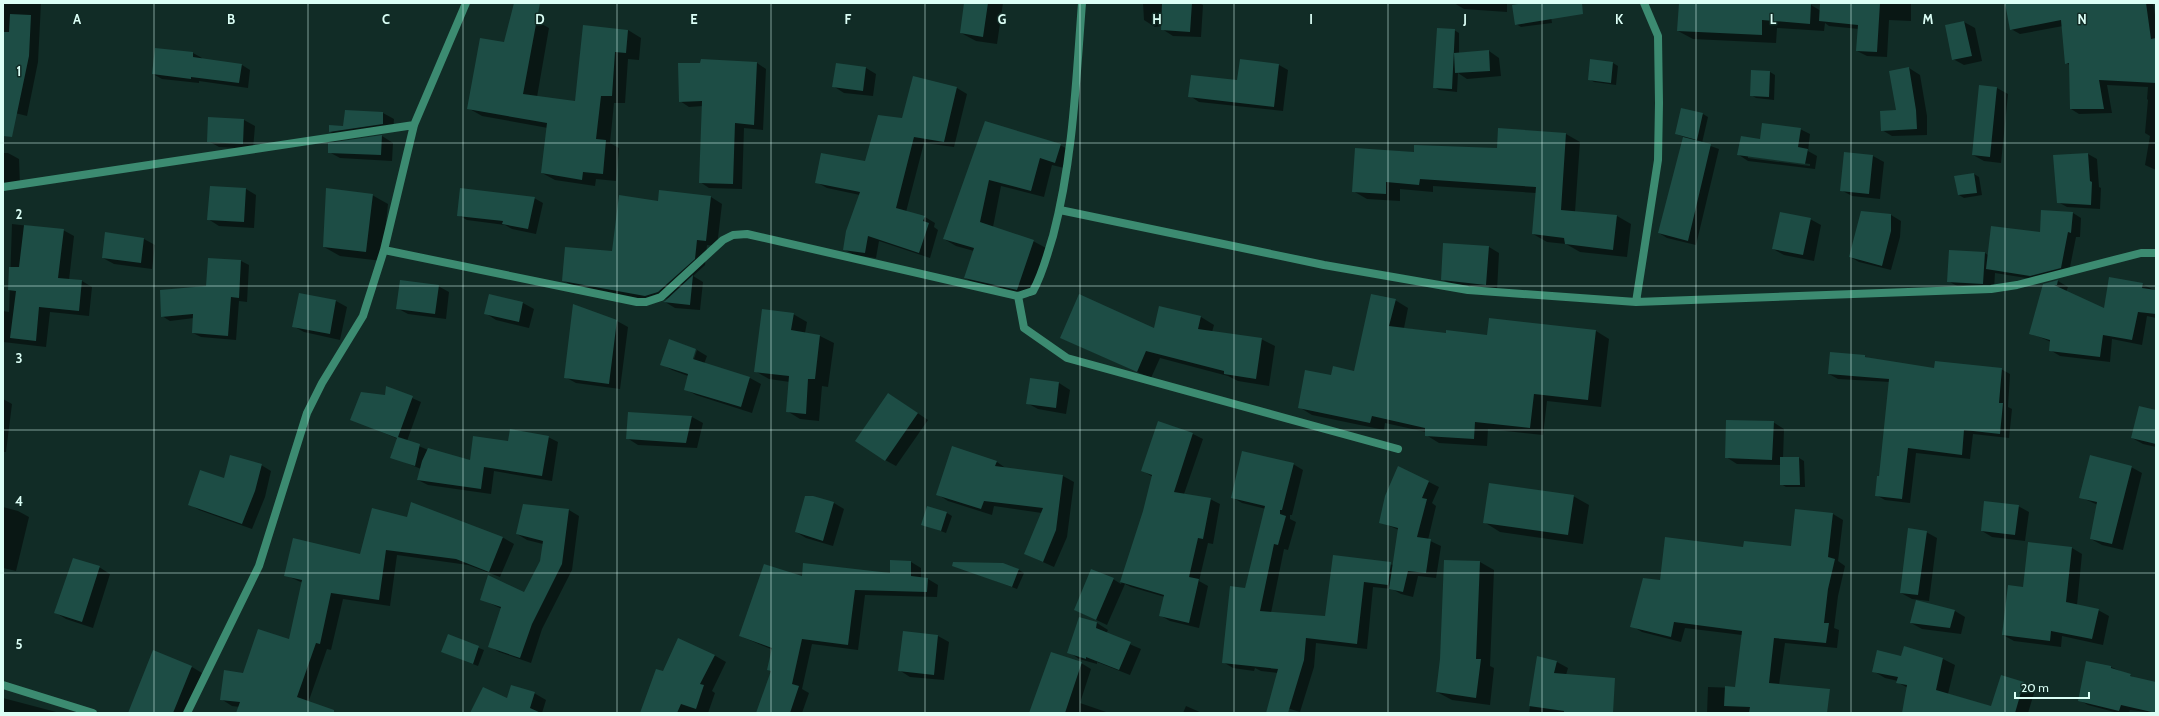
<svg xmlns="http://www.w3.org/2000/svg" width="2159" height="716" font-family="Cabin,sans-serif">
  <style>
    .shadow { fill: #0007; fill-rule: evenodd }
    .building { fill: #1d4d45 }
    .lines { fill: none; stroke-linecap: round; stroke-linejoin: round }
    .minor { stroke: #3c8b71; stroke-width: 8 }
    .grid { fill: none; stroke: #dcfff6; stroke-width: 1; stroke-opacity: 0.55 }
    .grid-label { font-size: 13px; text-anchor: middle; font-weight: bold; fill: #dcfff6; stroke: #112c26; stroke-width: 3; stroke-linejoin: round; paint-order: stroke }
  </style>
  <rect width="100%" height="100%" fill="#112c26"/>
  <path class="shadow" d="M 3,3 L 41,3 L 38,62 L 27,116 L 3,110 Z
    M 965,3 L 1003,3 L 997,44 L 976,41 L 961,33 Z
    M 1143,3 L 1199,3 L 1203,5 L 1201,37 L 1173,36 L 1162,29 L 1162,26 L 1155,27 L 1144,20 Z
    M 1454,3 L 1507,3 L 1507,12 L 1464,9 Z
    M 1531,3 L 1549,4 L 1552,23 L 1521,27 L 1516,24 Z
    M 1680,3 L 1784,3 L 1811,5 L 1821,11 L 1821,3 L 1911,3 L 1911,21 L 1889,20 L 1887,57 L 1867,56 L 1857,51 L 1859,29 L 1829,26 L 1825,23 L 1824,31 L 1777,28 L 1776,43 L 1693,39 L 1678,31 Z
    M 2006,3 L 2153,3 L 2156,21 L 2156,170 L 2145,165 L 2150,136 L 2145,133 L 2148,100 L 2147,99 L 2148,87 L 2107,85 L 2112,113 L 2079,114 L 2071,109 L 2070,65 L 2066,63 L 2063,26 L 2020,34 L 2011,29 Z
    M 536,21 L 549,28 L 537,97 L 576,102 L 628,30 L 641,38 L 639,60 L 628,59 L 625,103 L 614,103 L 610,143 L 619,148 L 616,181 L 596,179 L 595,186 L 555,180 L 542,173 L 548,128 L 482,116 L 468,108 L 505,43 Z
    M 1964,22 L 1975,28 L 1982,61 L 1964,65 L 1953,59 L 1946,25 Z
    M 1454,30 L 1459,33 L 1459,53 L 1489,51 L 1499,58 L 1501,76 L 1467,79 L 1458,73 L 1457,92 L 1439,90 L 1434,87 Z
    M 156,49 L 193,53 L 202,58 L 202,60 L 242,65 L 250,70 L 248,88 L 199,81 L 199,83 L 162,79 L 153,74 Z
    M 757,63 L 766,69 L 763,130 L 744,128 L 742,189 L 709,188 L 700,182 L 703,106 L 689,107 L 680,101 Z
    M 1613,63 L 1618,66 L 1616,85 L 1594,82 L 1589,79 Z
    M 1279,65 L 1288,70 L 1283,111 L 1199,102 L 1190,96 L 1238,82 Z
    M 866,68 L 876,74 L 873,96 L 844,93 L 833,86 Z
    M 1909,68 L 1920,75 L 1927,116 L 1927,135 L 1892,136 L 1882,130 L 1897,111 Z
    M 1770,72 L 1775,75 L 1774,100 L 1756,98 L 1751,95 Z
    M 914,78 L 957,88 L 967,94 L 954,147 L 924,143 L 906,212 L 925,217 L 935,223 L 934,227 L 938,230 L 930,258 L 879,241 L 876,258 L 854,255 L 844,249 L 860,195 L 827,188 L 816,182 L 866,162 L 903,119 Z
    M 1997,88 L 2008,94 L 2001,163 L 1984,161 L 1973,155 Z
    M 345,111 L 383,113 L 394,119 L 393,130 L 341,138 L 330,132 L 344,127 Z
    M 1703,114 L 1708,117 L 1702,143 L 1719,149 L 1696,245 L 1667,238 L 1659,233 L 1684,137 L 1676,134 Z
    M 209,118 L 244,120 L 255,126 L 253,149 L 219,147 L 208,141 Z
    M 986,122 L 1060,145 L 1073,152 L 1068,169 L 1052,165 L 1044,197 L 1001,186 L 993,227 L 1033,241 L 1046,248 L 1030,297 L 978,285 L 965,278 L 974,251 L 956,246 L 944,239 Z
    M 1800,129 L 1810,134 L 1808,151 L 1817,156 L 1815,169 L 1748,161 L 1739,155 ZM 1748,156 L 1810,164 L 1810,166 L 1748,158 Z
    M 1566,134 L 1580,142 L 1575,212 L 1617,216 L 1631,224 L 1627,257 L 1580,252 L 1566,244 L 1547,242 L 1533,234 L 1536,193 L 1433,186 L 1433,192 L 1400,189 L 1400,201 L 1367,199 L 1353,191 L 1415,153 L 1498,149 Z
    M 382,136 L 393,143 L 392,161 L 340,158 L 329,152 L 329,144 Z
    M 3,153 L 8,153 L 19,159 L 20,186 L 3,187 Z
    M 2088,154 L 2097,159 L 2099,187 L 2101,188 L 2100,209 L 2067,207 L 2058,202 Z
    M 1873,156 L 1884,162 L 1880,199 L 1852,196 L 1841,190 Z
    M 1974,174 L 1979,177 L 1982,195 L 1964,198 L 1959,195 Z
    M 246,189 L 256,195 L 254,228 L 219,226 L 208,219 Z
    M 660,191 L 711,197 L 722,204 L 717,246 L 707,245 L 705,265 L 693,276 L 703,282 L 700,310 L 675,308 L 665,302 L 669,298 L 656,302 L 574,287 L 563,280 L 613,252 L 659,202 Z
    M 372,195 L 388,204 L 382,261 L 340,256 L 324,247 Z
    M 534,198 L 543,203 L 536,234 L 512,229 L 505,225 L 467,220 L 458,215 Z
    M 1862,212 L 1891,215 L 1901,221 L 1900,237 L 1891,270 L 1859,262 L 1850,257 Z
    M 2073,213 L 2081,218 L 2080,237 L 2076,237 L 2069,272 L 2039,280 L 1995,273 L 1994,289 L 1959,287 L 1948,281 L 1985,253 L 1988,255 L 2041,233 Z
    M 1810,219 L 1821,225 L 1814,261 L 1784,255 L 1773,249 Z
    M 12,224 L 63,230 L 74,236 L 69,280 L 82,281 L 92,287 L 89,316 L 50,312 L 46,347 L 3,342 L 3,311 L 9,312 Z
    M 106,234 L 144,239 L 155,245 L 152,269 L 114,264 L 103,258 Z
    M 1489,247 L 1499,253 L 1497,291 L 1452,285 L 1442,279 Z
    M 209,259 L 241,261 L 249,265 L 247,302 L 239,301 L 236,340 L 201,337 L 193,333 L 194,318 L 170,321 L 162,316 L 207,287 Z
    M 2058,281 L 2068,287 L 2066,292 L 2104,309 L 2142,284 L 2156,291 L 2156,318 L 2147,316 L 2142,345 L 2112,339 L 2110,362 L 2060,356 L 2050,350 L 2051,342 L 2030,333 L 2044,285 Z
    M 438,286 L 449,292 L 446,319 L 408,314 L 397,308 Z
    M 300,294 L 336,301 L 347,307 L 340,340 L 304,332 L 293,326 Z
    M 490,295 L 523,303 L 534,309 L 529,328 L 496,320 L 485,313 Z
    M 1395,300 L 1408,308 L 1404,328 L 1447,334 L 1488,336 L 1490,320 L 1596,331 L 1609,339 L 1601,407 L 1547,401 L 1543,435 L 1488,429 L 1487,446 L 1439,443 L 1426,435 L 1426,432 L 1385,423 L 1384,430 L 1312,415 L 1299,407 L 1332,376 L 1354,373 Z
    M 1160,307 L 1201,317 L 1214,325 L 1212,332 L 1261,339 L 1275,346 L 1269,386 L 1238,381 L 1228,376 L 1160,358 L 1151,378 L 1061,338 L 1155,329 Z
    M 793,314 L 807,322 L 805,333 L 820,336 L 834,343 L 828,387 L 822,386 L 819,421 L 800,419 L 787,411 L 790,382 L 769,379 L 755,371 Z
    M 617,321 L 628,327 L 620,389 L 576,383 L 565,377 Z
    M 670,340 L 697,350 L 695,350 L 692,365 L 697,350 L 707,356 L 704,364 L 750,378 L 761,384 L 752,413 L 696,395 L 685,389 L 688,376 L 672,370 L 661,364 Z
    M 1864,356 L 1870,359 L 1935,369 L 2001,369 L 2010,374 L 2008,407 L 2012,409 L 2009,438 L 1973,434 L 1970,459 L 1916,453 L 1910,503 L 1885,500 L 1876,495 L 1880,478 L 1890,382 L 1838,379 L 1829,374 Z
    M 1030,379 L 1059,383 L 1070,390 L 1066,414 L 1038,409 L 1027,403 Z
    M 387,387 L 421,402 L 407,441 L 428,450 L 470,462 L 509,442 L 548,437 L 558,442 L 552,481 L 494,471 L 491,494 L 428,485 L 418,480 L 421,469 L 392,457 L 398,439 L 351,419 L 386,396 Z
    M 889,394 L 928,420 L 896,466 L 885,460 Z
    M 3,399 L 12,404 L 6,452 L 3,452 Z
    M 2156,411 L 2156,447 L 2143,444 L 2132,438 Z
    M 629,413 L 692,417 L 703,423 L 697,448 L 638,445 L 627,438 Z
    M 1159,422 L 1193,434 L 1203,439 L 1184,494 L 1210,499 L 1220,504 L 1213,544 L 1208,543 L 1199,581 L 1208,586 L 1199,628 L 1170,621 L 1161,616 L 1165,597 L 1131,587 L 1125,584 L 1107,625 L 1075,610 L 1113,579 L 1121,584 L 1144,512 L 1153,477 L 1143,471 Z
    M 1773,422 L 1784,429 L 1783,458 L 1799,458 L 1804,461 L 1805,487 L 1786,487 L 1781,484 L 1781,465 L 1737,464 L 1726,457 Z
    M 997,462 L 1007,469 L 1063,476 L 1074,482 L 1067,537 L 1054,567 L 1025,554 L 1042,513 L 994,506 L 992,515 L 948,501 L 937,494 Z
    M 1293,464 L 1303,470 L 1292,515 L 1290,515 L 1290,519 L 1296,522 L 1288,550 L 1284,549 L 1271,613 L 1326,617 L 1334,556 L 1394,565 L 1399,530 L 1380,522 L 1429,482 L 1439,487 L 1432,503 L 1436,506 L 1428,540 L 1441,546 L 1436,578 L 1418,576 L 1413,597 L 1401,594 L 1392,589 L 1373,587 L 1367,649 L 1316,643 L 1314,667 L 1300,712 L 1280,706 L 1278,673 L 1261,671 L 1255,668 L 1254,671 L 1233,668 L 1223,662 L 1245,589 L 1266,509 L 1242,503 L 1232,497 Z
    M 261,465 L 271,471 L 265,497 L 252,529 L 199,510 L 189,504 L 225,479 Z
    M 2131,467 L 2142,473 L 2123,550 L 2102,545 L 2091,539 L 2098,505 L 2080,497 Z
    M 1573,496 L 1589,505 L 1583,544 L 1500,532 L 1484,522 Z
    M 834,503 L 844,509 L 833,546 L 806,538 L 796,532 Z
    M 2018,506 L 2029,512 L 2025,541 L 1992,537 L 1982,531 Z
    M 3,507 L 18,511 L 29,517 L 16,571 L 3,568 Z
    M 569,510 L 579,516 L 572,570 L 542,629 L 531,663 L 499,652 L 489,646 L 502,609 L 481,599 L 524,594 L 541,561 L 543,544 L 527,540 L 517,534 Z
    M 947,513 L 952,516 L 946,533 L 922,524 Z
    M 1833,514 L 1843,520 L 1838,561 L 1845,566 L 1838,596 L 1834,628 L 1839,630 L 1837,648 L 1785,643 L 1775,713 L 1707,713 L 1708,687 L 1736,688 L 1742,635 L 1685,628 L 1681,642 L 1642,632 L 1632,626 L 1660,581 L 1744,548 L 1791,547 Z
    M 408,518 L 502,537 L 514,544 L 500,577 L 468,565 L 397,555 L 390,606 L 343,599 L 331,650 L 327,649 L 308,703 L 327,713 L 237,713 L 240,707 L 232,706 L 221,699 L 243,674 L 290,640 L 303,583 L 285,575 L 361,556 Z
    M 1926,532 L 1937,538 L 1929,601 L 1912,599 L 1901,593 Z
    M 2072,548 L 2082,554 L 2077,605 L 2098,610 L 2109,616 L 2103,645 L 2062,636 L 2061,647 L 2014,641 L 2003,635 L 2024,589 Z
    M 911,562 L 921,568 L 921,578 L 928,579 L 938,585 L 937,597 L 865,595 L 858,650 L 812,644 L 802,689 L 809,693 L 802,713 L 762,713 L 771,671 L 769,670 L 773,650 L 740,636 L 802,577 L 891,574 Z
    M 1480,562 L 1494,570 L 1490,666 L 1494,668 L 1490,705 L 1452,700 L 1437,692 Z
    M 953,565 L 1019,570 L 1024,573 L 1017,589 Z
    M 99,567 L 110,574 L 93,628 L 66,619 L 56,613 Z
    M 1955,611 L 1965,617 L 1961,634 L 1922,629 L 1911,623 Z
    M 1080,618 L 1097,623 L 1108,630 L 1106,634 L 1141,649 L 1130,675 L 1097,662 L 1097,664 L 1079,659 L 1069,652 Z
    M 904,632 L 938,636 L 949,642 L 944,680 L 910,677 L 899,670 Z
    M 448,636 L 484,650 L 478,666 L 442,652 Z
    M 1905,647 L 1943,659 L 1955,665 L 1948,694 L 1992,707 L 2024,683 L 2035,690 L 2028,713 L 1903,713 L 1908,688 L 1897,682 L 1898,681 L 1885,678 L 1873,671 L 1902,657 Z
    M 714,655 L 726,662 L 712,691 L 715,693 L 708,713 L 641,713 L 663,672 Z
    M 1538,657 L 1557,662 L 1568,668 L 1566,675 L 1595,713 L 1529,713 Z
    M 1081,663 L 1091,669 L 1080,703 L 1109,713 L 1030,713 Z
    M 2086,663 L 2111,667 L 2138,679 L 2156,683 L 2156,713 L 2130,710 L 2129,713 L 2118,713 L 2088,705 L 2079,700 Z
    M 192,667 L 202,673 L 186,713 L 142,713 Z
    M 534,693 L 546,700 L 542,713 L 471,713 L 508,699 Z
    M 3,698 L 60,713 L 3,713 Z
    M 1186,706 L 1202,713 L 1183,713 Z"/>
  <path class="building" d="M 514,3 L 540,3 L 523,94 L 575,101 L 583,25 L 628,30 L 626,53 L 615,52 L 612,96 L 601,96 L 596,139 L 606,140 L 603,174 L 583,172 L 582,180 L 541,173 L 547,123 L 467,109 L 480,38 L 504,42 Z
    M 964,3 L 988,3 L 983,37 L 960,33 Z
    M 1162,3 L 1192,3 L 1190,32 L 1161,30 Z
    M 1524,3 L 1582,3 L 1583,14 L 1515,25 L 1512,5 Z
    M 1679,3 L 1811,4 L 1810,24 L 1762,20 L 1762,35 L 1677,31 Z
    M 1820,3 L 1880,3 L 1877,52 L 1856,51 L 1858,25 L 1819,21 Z
    M 2005,3 L 2146,3 L 2151,39 L 2156,38 L 2156,83 L 2099,80 L 2104,109 L 2070,109 L 2069,63 L 2065,64 L 2061,20 L 2010,30 Z
    M 10,14 L 31,15 L 29,56 L 12,137 L 3,136 L 3,32 L 9,32 Z
    M 1964,21 L 1972,56 L 1952,60 L 1945,25 Z
    M 1437,28 L 1455,29 L 1452,89 L 1433,88 Z
    M 155,48 L 193,52 L 193,57 L 242,64 L 239,83 L 191,77 L 191,79 L 152,74 Z
    M 1489,50 L 1490,71 L 1455,73 L 1454,53 Z
    M 701,59 L 757,62 L 754,125 L 735,123 L 733,184 L 699,183 L 702,101 L 679,102 L 678,63 L 700,63 Z
    M 1240,59 L 1279,64 L 1274,107 L 1188,97 L 1191,75 L 1237,80 Z
    M 1590,59 L 1613,62 L 1611,83 L 1588,80 Z
    M 836,63 L 866,67 L 863,91 L 832,87 Z
    M 1909,67 L 1916,110 L 1917,129 L 1881,131 L 1880,111 L 1896,110 L 1889,71 Z
    M 1751,70 L 1770,71 L 1769,97 L 1750,96 Z
    M 913,76 L 957,87 L 944,142 L 914,137 L 896,208 L 925,216 L 923,221 L 929,223 L 919,253 L 868,236 L 865,253 L 843,250 L 846,231 L 860,192 L 815,183 L 821,153 L 865,161 L 878,115 L 902,118 Z
    M 1979,85 L 1997,87 L 1990,157 L 1972,155 Z
    M 1681,108 L 1703,113 L 1697,140 L 1675,134 Z
    M 345,110 L 383,112 L 383,124 L 329,132 L 329,125 L 343,126 Z
    M 208,117 L 244,119 L 243,144 L 207,142 Z
    M 985,121 L 1061,144 L 1055,163 L 1040,158 L 1031,191 L 989,180 L 980,222 L 1034,240 L 1017,290 L 964,278 L 974,248 L 943,239 Z
    M 1762,123 L 1801,128 L 1798,147 L 1808,149 L 1805,164 L 1737,155 L 1741,136 L 1760,139 Z
    M 1498,128 L 1566,133 L 1561,210 L 1617,215 L 1613,250 L 1565,244 L 1564,238 L 1532,234 L 1536,187 L 1420,179 L 1419,185 L 1386,182 L 1386,194 L 1352,192 L 1355,148 L 1414,152 L 1414,145 L 1497,148 Z
    M 382,135 L 381,155 L 328,153 L 328,143 Z
    M 1683,137 L 1711,144 L 1688,241 L 1658,233 Z
    M 1844,152 L 1873,155 L 1869,194 L 1840,191 Z
    M 2088,153 L 2090,181 L 2092,182 L 2091,205 L 2057,203 L 2053,155 Z
    M 1974,173 L 1977,193 L 1958,195 L 1954,176 Z
    M 210,186 L 246,188 L 244,222 L 207,220 Z
    M 326,188 L 373,194 L 366,252 L 323,247 Z
    M 460,188 L 535,197 L 528,229 L 502,224 L 503,221 L 457,216 Z
    M 659,190 L 711,196 L 706,241 L 697,240 L 695,259 L 658,292 L 645,296 L 562,281 L 565,247 L 612,251 L 619,195 L 658,201 Z
    M 2041,210 L 2073,212 L 2071,233 L 2068,232 L 2061,268 L 2030,276 L 1986,269 L 1991,226 L 2040,232 Z
    M 1861,211 L 1891,214 L 1891,231 L 1882,266 L 1849,257 Z
    M 1780,212 L 1811,218 L 1803,255 L 1772,249 Z
    M 24,225 L 64,229 L 58,278 L 82,280 L 79,311 L 39,307 L 36,341 L 10,338 L 16,291 L 8,290 L 9,267 L 19,267 Z
    M 105,232 L 144,238 L 141,263 L 102,258 Z
    M 1443,243 L 1489,246 L 1486,285 L 1441,280 Z
    M 1949,250 L 1985,252 L 1983,284 L 1947,282 Z
    M 208,258 L 241,260 L 239,298 L 231,297 L 228,336 L 192,333 L 193,314 L 161,317 L 160,290 L 206,286 Z
    M 693,275 L 690,305 L 663,302 L 665,301 Z
    M 2109,277 L 2143,283 L 2142,288 L 2156,290 L 2156,314 L 2138,312 L 2132,340 L 2103,335 L 2100,357 L 2049,351 L 2050,340 L 2029,334 L 2043,284 L 2058,280 L 2057,285 L 2054,285 L 2104,308 Z
    M 400,280 L 439,285 L 435,314 L 396,309 Z
    M 299,293 L 336,300 L 330,334 L 292,327 Z
    M 489,294 L 523,302 L 519,322 L 484,314 Z
    M 1079,294 L 1154,328 L 1159,306 L 1201,316 L 1198,329 L 1262,338 L 1256,379 L 1224,374 L 1224,371 L 1146,351 L 1137,372 L 1060,338 Z
    M 1371,294 L 1396,299 L 1389,326 L 1446,333 L 1446,330 L 1487,335 L 1489,318 L 1596,330 L 1588,400 L 1534,394 L 1530,428 L 1475,422 L 1474,439 L 1425,436 L 1425,428 L 1372,416 L 1370,423 L 1298,408 L 1305,370 L 1331,375 L 1333,366 L 1354,371 Z
    M 573,304 L 617,320 L 609,384 L 564,378 Z
    M 762,309 L 794,313 L 791,330 L 820,335 L 815,379 L 808,379 L 806,414 L 786,412 L 789,376 L 754,372 Z
    M 669,339 L 696,349 L 693,359 L 750,377 L 741,407 L 684,390 L 688,374 L 660,365 Z
    M 1830,352 L 1865,355 L 1865,357 L 1934,368 L 1935,361 L 2002,368 L 1999,403 L 2003,403 L 2000,434 L 1964,430 L 1962,455 L 1908,448 L 1902,499 L 1875,496 L 1877,476 L 1879,476 L 1889,379 L 1828,374 Z
    M 1030,378 L 1059,382 L 1056,408 L 1026,404 Z
    M 386,386 L 413,396 L 398,437 L 420,444 L 415,466 L 390,458 L 397,438 L 350,420 L 361,392 L 385,395 Z
    M 888,393 L 918,413 L 885,461 L 855,441 Z
    M 2139,406 L 2156,410 L 2156,444 L 2131,438 Z
    M 628,412 L 692,416 L 686,443 L 626,439 Z
    M 1726,420 L 1774,421 L 1772,460 L 1725,458 Z
    M 1158,421 L 1193,433 L 1174,492 L 1211,498 L 1203,539 L 1198,538 L 1189,577 L 1199,579 L 1189,623 L 1159,616 L 1164,595 L 1120,582 L 1143,511 L 1152,475 L 1141,471 Z
    M 510,429 L 549,436 L 542,476 L 484,467 L 481,489 L 417,480 L 422,461 L 428,448 L 470,460 L 473,436 L 508,441 Z
    M 952,446 L 997,461 L 995,466 L 1063,475 L 1056,530 L 1043,562 L 1024,554 L 1043,508 L 984,501 L 981,509 L 936,495 Z
    M 1242,451 L 1294,463 L 1282,510 L 1280,510 L 1280,514 L 1286,516 L 1278,545 L 1274,544 L 1260,611 L 1325,616 L 1333,555 L 1391,562 L 1388,585 L 1364,582 L 1357,644 L 1306,638 L 1304,660 L 1288,713 L 1266,713 L 1278,669 L 1222,663 L 1230,586 L 1245,588 L 1265,506 L 1231,498 Z
    M 230,455 L 262,464 L 255,491 L 242,524 L 188,505 L 200,470 L 224,478 Z
    M 2090,455 L 2132,466 L 2112,544 L 2090,539 L 2097,502 L 2079,498 Z
    M 1780,457 L 1799,457 L 1800,485 L 1780,485 Z
    M 1398,466 L 1429,481 L 1422,498 L 1427,499 L 1417,537 L 1431,539 L 1426,573 L 1408,571 L 1403,592 L 1389,589 L 1398,528 L 1379,523 L 1385,496 Z
    M 1489,483 L 1574,495 L 1568,535 L 1483,523 Z
    M 805,496 L 813,496 L 834,502 L 823,541 L 795,532 Z
    M 1984,501 L 2019,505 L 2015,535 L 1981,531 Z
    M 411,502 L 503,537 L 489,572 L 456,559 L 386,550 L 379,600 L 331,593 L 320,644 L 316,643 L 297,697 L 334,710 L 334,713 L 236,713 L 240,702 L 220,700 L 224,670 L 243,673 L 258,629 L 289,639 L 302,580 L 284,576 L 293,538 L 360,554 L 372,508 L 407,517 Z
    M 523,504 L 569,509 L 562,564 L 532,624 L 520,658 L 488,647 L 501,607 L 480,600 L 488,575 L 524,592 L 540,561 L 543,541 L 516,534 Z
    M 927,506 L 947,512 L 941,531 L 921,525 Z
    M 1795,509 L 1833,513 L 1828,557 L 1835,559 L 1828,589 L 1824,623 L 1829,623 L 1826,643 L 1774,638 L 1769,683 L 1830,689 L 1827,713 L 1749,713 L 1750,707 L 1724,706 L 1725,686 L 1735,687 L 1742,631 L 1674,622 L 1671,637 L 1630,627 L 1643,578 L 1660,580 L 1665,537 L 1743,547 L 1744,541 L 1791,546 Z
    M 1908,528 L 1927,531 L 1918,595 L 1900,593 Z
    M 2028,542 L 2072,547 L 2066,602 L 2099,609 L 2092,639 L 2051,631 L 2050,641 L 2002,635 L 2008,585 L 2023,587 Z
    M 73,558 L 100,566 L 82,622 L 54,613 Z
    M 890,560 L 911,561 L 911,576 L 928,578 L 927,592 L 855,590 L 848,645 L 802,639 L 792,684 L 799,686 L 790,713 L 756,713 L 771,671 L 767,670 L 772,648 L 739,636 L 764,564 L 802,576 L 803,563 L 890,573 Z
    M 1444,560 L 1480,561 L 1476,659 L 1481,659 L 1476,698 L 1436,692 L 1440,659 Z
    M 953,562 L 1003,563 L 1019,569 L 1012,587 L 952,566 Z
    M 1091,569 L 1114,578 L 1096,620 L 1074,610 Z
    M 1916,600 L 1955,610 L 1950,628 L 1910,623 Z
    M 1079,617 L 1097,622 L 1096,628 L 1131,642 L 1119,670 L 1086,657 L 1086,659 L 1067,653 Z
    M 903,631 L 938,635 L 934,675 L 898,671 Z
    M 448,634 L 479,646 L 473,664 L 441,652 Z
    M 678,638 L 715,655 L 700,684 L 704,685 L 696,709 L 681,704 L 677,713 L 640,713 L 656,669 L 663,671 Z
    M 1904,646 L 1943,658 L 1936,690 L 1991,706 L 2001,675 L 2024,682 L 2015,713 L 1902,713 L 1907,685 L 1896,683 L 1898,677 L 1872,672 L 1877,650 L 1901,656 Z
    M 153,650 L 192,666 L 173,713 L 128,713 Z
    M 1051,652 L 1082,662 L 1065,713 L 1029,713 Z
    M 1537,656 L 1557,661 L 1554,673 L 1615,678 L 1613,713 L 1564,713 L 1564,711 L 1529,706 Z
    M 2086,661 L 2111,666 L 2111,668 L 2131,674 L 2130,676 L 2156,682 L 2156,713 L 2121,705 L 2119,711 L 2078,701 Z
    M 511,685 L 535,692 L 530,708 L 541,713 L 470,713 L 483,687 L 507,698 Z"/>
  <g class="lines">
    <path class="minor" d="M 3,187 L 414,125
      M 1060,210 L 1324,265 L 1468,290 L 1636,302 L 1991,289 L 2017,285 L 2141,253 L 2156,253
      M 384,250 L 637,302 L 646,302 L 661,297 L 723,240 L 733,235 L 747,234 L 1018,296 L 1033,291 C 1043,273 1047,255 1053,236 C 1073,160 1076,81 1082,3
      M 1018,296 L 1024,328 L 1067,358 L 1398,449
      M 1636,302 L 1658,160 L 1659,103 L 1658,36 L 1644,3
      M 3,685 L 93,713
      M 187,713 L 259,566 L 307,413 L 322,383 L 363,316 L 384,250 L 414,125 L 466,3"/>
  </g>
  <path class="grid" d="M 154,3 L 154,713M 308,3 L 308,713M 463,3 L 463,713M 617,3 L 617,713M 771,3 L 771,713M 925,3 L 925,713M 1080,3 L 1080,713M 1234,3 L 1234,713M 1388,3 L 1388,713M 1542,3 L 1542,713M 1696,3 L 1696,713M 1851,3 L 1851,713M 2005,3 L 2005,713M 3,143 L 2156,143M 3,286 L 2156,286M 3,430 L 2156,430M 3,573 L 2156,573"/>
  <g class="grid-label">
    <text x="77" y="24">A</text>
    <text x="231" y="24">B</text>
    <text x="386" y="24">C</text>
    <text x="540" y="24">D</text>
    <text x="694" y="24">E</text>
    <text x="848" y="24">F</text>
    <text x="1002" y="24">G</text>
    <text x="1157" y="24">H</text>
    <text x="1311" y="24">I</text>
    <text x="1465" y="24">J</text>
    <text x="1619" y="24">K</text>
    <text x="1773" y="24">L</text>
    <text x="1928" y="24">M</text>
    <text x="2082" y="24">N</text>
    <text x="19" y="76">1</text>
    <text x="19" y="219">2</text>
    <text x="19" y="363">3</text>
    <text x="19" y="506">4</text>
    <text x="19" y="649">5</text>
  </g>
  <rect width="2159" height="716" fill="none" stroke="#dcfff6" stroke-width="8"/>
  <path d="M2015 692v6h74v-6" fill="none" stroke="#dcfff6" stroke-width="2"/>
  <text x="2021" y="692" font-size="12" fill="#dcfff6" stroke="#112c26" stroke-width="3" paint-order="stroke">20 m</text>
</svg>
